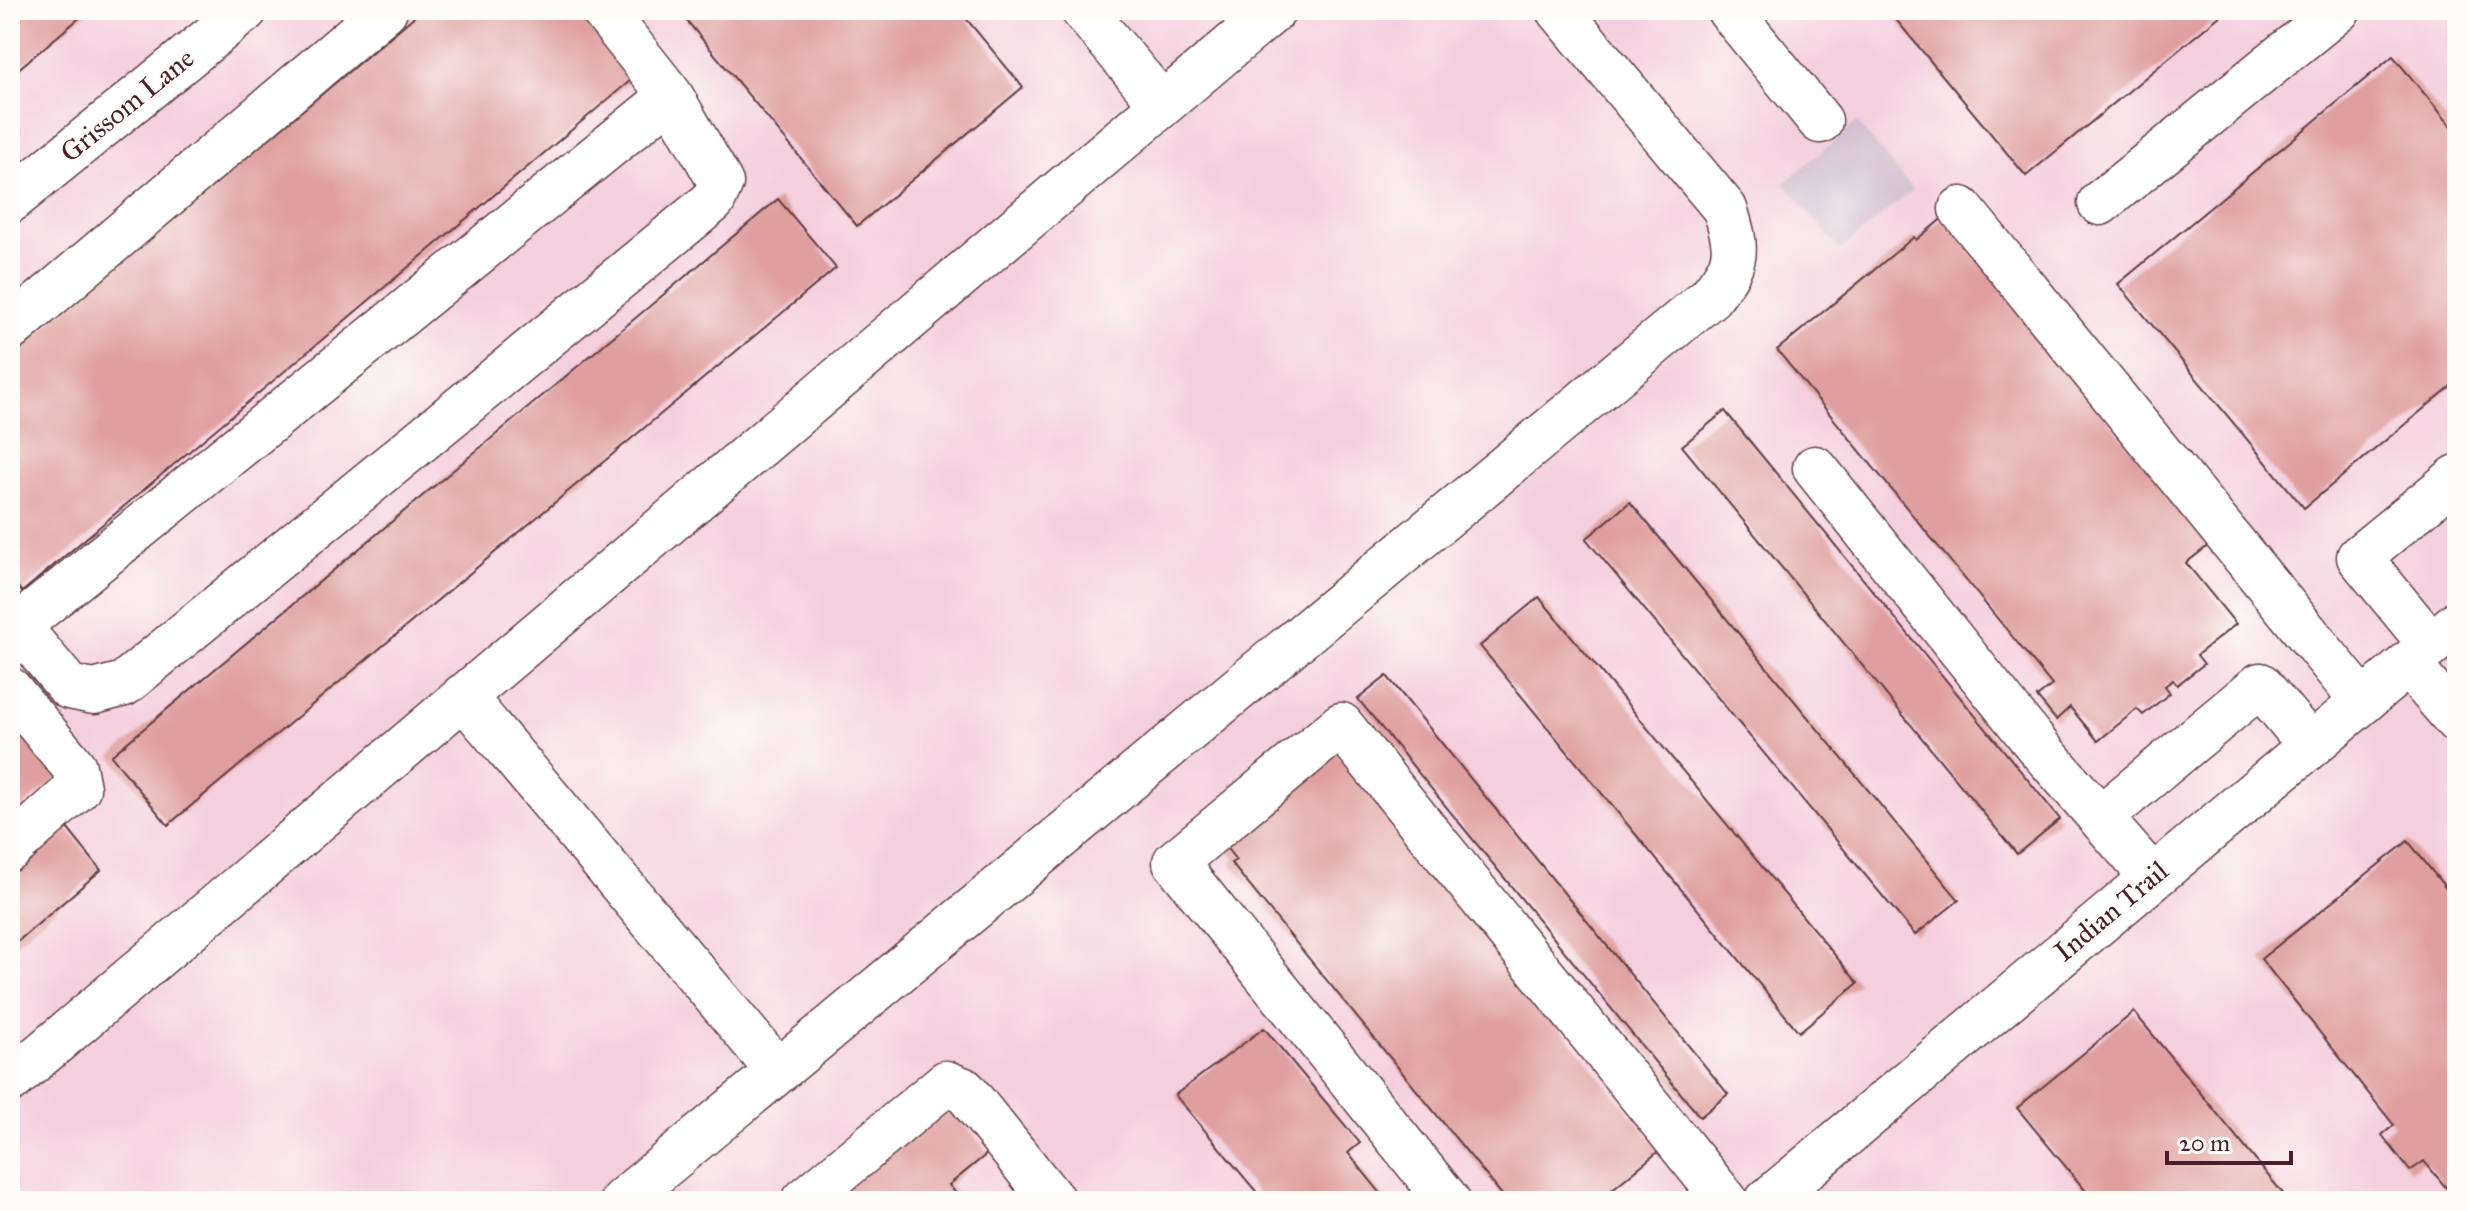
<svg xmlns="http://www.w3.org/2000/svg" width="2467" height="1211" font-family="'IM FELL Great Primer',serif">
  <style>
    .built { fill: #f4cfde }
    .industrial { fill: #d0bdce }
    .building { fill: #df9f9e }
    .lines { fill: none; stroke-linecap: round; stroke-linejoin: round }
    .minor-casing { stroke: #633e44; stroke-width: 47 }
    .minor { stroke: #fff; stroke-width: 44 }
    .labels { text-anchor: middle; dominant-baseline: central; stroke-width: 6; stroke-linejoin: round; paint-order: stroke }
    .street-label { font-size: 28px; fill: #4a1f2b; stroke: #fdfcf7 }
  </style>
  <rect width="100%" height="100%" fill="#fdfcf7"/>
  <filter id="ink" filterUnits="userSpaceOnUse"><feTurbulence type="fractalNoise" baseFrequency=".0125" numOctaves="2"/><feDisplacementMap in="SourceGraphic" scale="16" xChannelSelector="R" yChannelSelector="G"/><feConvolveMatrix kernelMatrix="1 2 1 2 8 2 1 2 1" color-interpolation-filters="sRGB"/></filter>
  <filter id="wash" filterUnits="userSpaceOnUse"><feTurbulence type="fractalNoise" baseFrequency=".006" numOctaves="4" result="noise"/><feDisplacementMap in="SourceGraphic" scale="32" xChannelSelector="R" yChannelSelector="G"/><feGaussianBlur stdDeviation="1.8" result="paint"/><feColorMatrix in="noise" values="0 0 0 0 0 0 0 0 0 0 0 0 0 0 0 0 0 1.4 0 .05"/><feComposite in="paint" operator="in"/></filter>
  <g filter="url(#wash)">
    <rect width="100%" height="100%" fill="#f1ecd5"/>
    <path class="built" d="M 10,10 L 2457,10 L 2457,1201 L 10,1201 Z"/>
    <path class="industrial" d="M 1857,122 L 1913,190 L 1840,250 L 1784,183 Z"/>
    <g id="blocks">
      <path class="building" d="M 10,10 L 89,10 L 10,76 Z
        M 422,10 L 582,10 L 637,75 L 22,592 L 10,578 L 10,356 Z
        M 678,10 L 959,10 L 1023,87 L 857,226 Z
        M 1888,10 L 2227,10 L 2026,176 Z
        M 2393,56 L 2457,133 L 2457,381 L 2304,508 L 2118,284 Z
        M 778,199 L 836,268 L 168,825 L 111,756 Z
        M 1944,217 L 2209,545 L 2186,563 L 2236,624 L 2197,655 L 2204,664 L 2177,685 L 2173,680 L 2165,686 L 2170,693 L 2143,715 L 2137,709 L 2098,741 L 2070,707 L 2056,720 L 2037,697 L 2052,685 L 1777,350 L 1914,237 L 1916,240 Z
        M 1725,411 L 2060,819 L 2017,854 L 1682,446 Z
        M 1630,502 L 1959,900 L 1915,935 L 1586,539 Z
        M 1539,597 L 1858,983 L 1799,1032 L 1480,646 Z
        M 1387,676 L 1728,1094 L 1700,1117 L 1358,699 Z
        M 10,711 L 62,774 L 10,818 Z
        M 1332,748 L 1660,1150 L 1598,1201 L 1507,1201 L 1231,863 L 1236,860 L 1220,840 Z
        M 63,823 L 101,870 L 10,948 L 10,867 Z
        M 2408,841 L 2457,902 L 2457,1201 L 2424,1161 L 2410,1171 L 2382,1135 L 2394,1125 L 2261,959 Z
        M 2134,1012 L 2289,1201 L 2094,1201 L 2017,1108 Z
        M 1264,1028 L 1360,1143 L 1348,1153 L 1387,1201 L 1264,1201 L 1175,1095 Z
        M 949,1105 L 988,1153 L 949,1185 L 962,1201 L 831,1201 Z"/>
    </g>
  </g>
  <g filter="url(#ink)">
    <use href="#blocks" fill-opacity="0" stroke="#633e44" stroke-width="2"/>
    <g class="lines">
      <g class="minor-casing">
        <path id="minor" d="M 1083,10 L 1162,104
          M 1729,10 L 1820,121
          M 10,201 L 245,10
          M 2100,203 L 2338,10
          M 1961,209 L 2363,702
          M 10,329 L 385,10
          M 1815,468 L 2039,748 L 2152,877
          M 10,616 L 18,626 L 671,96 L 603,10
          M 18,626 L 69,687 L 94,692 L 124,684 L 713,201 L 721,183 L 671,96
          M 2431,645 L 2359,557 L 2457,477
          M 2408,664 L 2457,721
          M 10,690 L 74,767 L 78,788 L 10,849
          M 463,696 L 778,1071
          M 2101,817 L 2260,685 L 2310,745
          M 10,1081 L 1274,10
          M 622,1201 L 1710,297 C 1738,262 1739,252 1725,209 L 1559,10
          M 804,1201 L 946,1083 L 964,1090 L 1053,1201
          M 1448,1201 L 1175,862 L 1341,725 L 1726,1201
          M 1767,1201 L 2457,623"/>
      </g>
      <use href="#minor" class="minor"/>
    </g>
  </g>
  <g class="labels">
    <g class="street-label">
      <text transform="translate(127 105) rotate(-39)">Grissom Lane</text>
      <text transform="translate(2111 911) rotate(-40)">Indian Trail</text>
    </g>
  </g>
  <rect width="2467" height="1211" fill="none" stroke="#fdfcf7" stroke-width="40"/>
  <path d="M2167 1151v12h124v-12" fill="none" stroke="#4a1f2b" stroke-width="4"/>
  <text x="2179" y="1151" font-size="24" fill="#4a1f2b" stroke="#fdfcf7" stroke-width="6" paint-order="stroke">20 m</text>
</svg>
